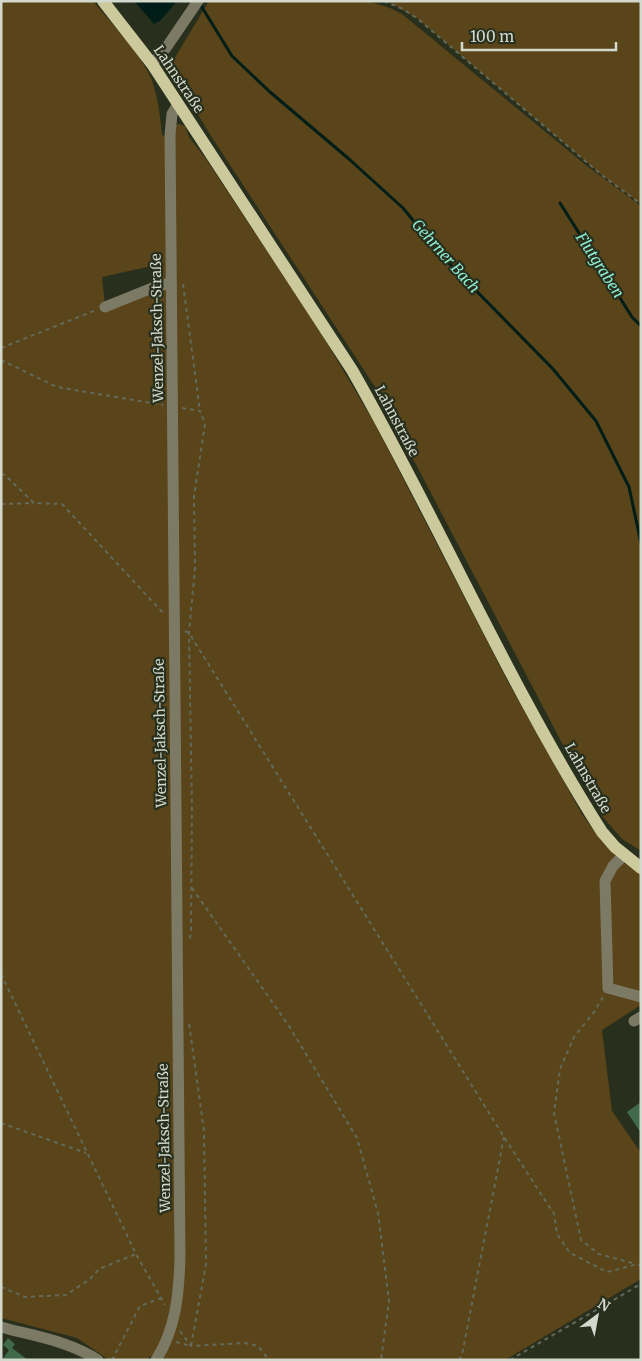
<svg xmlns="http://www.w3.org/2000/svg" width="642" height="1361" font-family="Merriweather,serif">
  <style>
    .green { fill: #5a4419; fill-rule: evenodd }
    .water { fill: #001e17 }
    .lines { fill: none; stroke-linecap: round; stroke-linejoin: round }
    .stream { stroke: #001e17; stroke-width: 3 }
    .building { fill: #416a4b }
    .path { stroke: #636a59; stroke-width: 2; stroke-dasharray: 4 4; stroke-linecap: butt }
    .minor { stroke: #7c7a65; stroke-width: 11 }
    .major { stroke: #ccc99d; stroke-width: 12 }
    .labels { text-anchor: middle; dominant-baseline: central; stroke-width: 4.5; stroke-linejoin: round; paint-order: stroke }
    .street-label { font-size: 14px; fill: #d3d9cd; stroke: #28301d }
    .water-label { font-size: 15px; font-style: italic; fill: #8eedd3; stroke: #28301d }
  </style>
  <rect width="100%" height="100%" fill="#28301d"/>
  <path class="green" d="M 1,1 L 93,1 C 111,23 140,53 151,78 C 158,96 160,116 162,135 L 173,138 L 176,125 L 179,124 L 185,126 L 189,137 L 206,159 L 321,333 L 375,424 L 508,682 L 582,814 L 602,842 L 621,861 L 641,874 L 641,1005 L 602,1030 L 612,1111 L 641,1153 L 641,1279 L 505,1360 L 156,1360 L 150,1356 L 147,1360 L 109,1360 L 77,1338 L 1,1318 ZM 156,265 L 157,286 L 105,306 L 102,277 Z
    M 209,1 L 368,1 L 390,8 L 402,14 L 587,166 L 641,206 L 641,851 L 622,839 L 602,816 L 563,745 L 377,390 L 211,136 L 173,73 L 172,67 L 174,59 Z
    M 387,1 L 641,1 L 641,204 L 603,176 L 418,19 Z"/>
  <path class="water" d="M 134,1 L 177,1 L 160,21 L 154,24 Z"/>
  <g class="lines">
    <path class="stream" d="M 200,4 L 232,56 L 270,92 L 349,159 L 403,208 L 441,255 L 553,369 L 596,421 L 629,487 L 641,543
      M 560,203 L 632,317 L 641,326"/>
  </g>
  <path class="building" d="M 641,1102 L 641,1133 L 627,1112 Z
    M 8,1338 L 15,1344 L 12,1348 L 28,1360 L 2,1360 L 9,1350 L 3,1345 Z"/>
  <g class="lines">
    <path class="path" d="M 384,1 L 403,9 L 418,19 L 603,176 L 641,204
      M 171,71 L 171,58
      M 183,284 L 200,411
      M 1,348 L 96,310
      M 1,360 L 57,387 L 163,405
      M 182,408 L 200,411 L 205,424 L 194,496 L 195,568 L 189,633 L 192,810 L 191,934 L 189,940
      M 1,474 L 5,475 L 34,503 L 62,504 L 164,614
      M 1,504 L 34,503
      M 185,631 L 189,633 L 504,1137 L 554,1214 L 557,1234 L 570,1253 L 607,1272 L 638,1264 L 641,1266
      M 192,888 L 289,1026 L 357,1138 L 378,1213 L 389,1301 L 381,1360
      M 1,974 L 136,1254 L 165,1305
      M 603,997 L 594,1012 L 574,1037 L 560,1069 L 554,1113 L 581,1240 L 599,1254 L 636,1264
      M 1,1123 L 86,1153
      M 1,1287 L 25,1297 L 66,1295 L 90,1279 L 99,1269 L 136,1254
      M 180,1331 L 191,1346 L 245,1343 L 258,1346 L 269,1360
      M 176,1342 L 191,1346 L 206,1264 L 204,1131 L 189,1023
      M 112,1360 L 140,1306 L 161,1298
      M 459,1360 L 462,1355 L 504,1137
      M 510,1360 L 641,1284"/>
    <path class="minor" d="M 152,64 L 166,48 L 198,1
      M 105,307 L 157,286 L 171,283
      M 624,855 L 613,866 L 605,881 L 608,988 L 641,997
      M 634,1021 L 641,1017
      M 1,1327 C 34,1336 69,1341 98,1360
      M 156,1360 C 176,1329 179,1293 180,1257 L 170,135 L 172,114 L 178,104"/>
    <path class="major" d="M 103,1 L 152,64 L 352,370 C 439,522 508,684 602,832 L 615,847 L 641,868"/>
  </g>
  <g class="labels">
    <g class="street-label">
      <text transform="translate(179 79) rotate(56)">Lahnstraße</text>
      <text transform="translate(157 328) rotate(-91)">Wenzel-Jaksch-Straße</text>
      <text transform="translate(397 421) rotate(62)">Lahnstraße</text>
      <text transform="translate(160 733) rotate(-91)">Wenzel-Jaksch-Straße</text>
      <text transform="translate(588 778) rotate(60)">Lahnstraße</text>
      <text transform="translate(164 1138) rotate(-91)">Wenzel-Jaksch-Straße</text>
    </g>
    <g class="water-label">
      <text transform="translate(446 256) rotate(48)">Gehrner Bach</text>
      <text transform="translate(600 265) rotate(57)">Flutgraben</text>
    </g>
  </g>
  <rect width="642" height="1361" fill="none" stroke="#d3d9cd" stroke-width="5"/>
  <g transform="translate(597 1316) rotate(32)" stroke="#28301d" stroke-width="4" paint-order="stroke">
  <path d="M0-4L9 19L0 12L-9 19Z" fill="#d3d9cd"/>
  <text y="-8" font-size="14" font-weight="bold" text-anchor="middle" fill="#d3d9cd">N</text>
  </g>
  <path d="M462 42v8h154v-8" fill="none" stroke="#d3d9cd" stroke-width="2.5"/>
  <text x="470" y="42" font-size="15" fill="#d3d9cd" stroke="#28301d" stroke-width="4" paint-order="stroke">100 m</text>
</svg>
